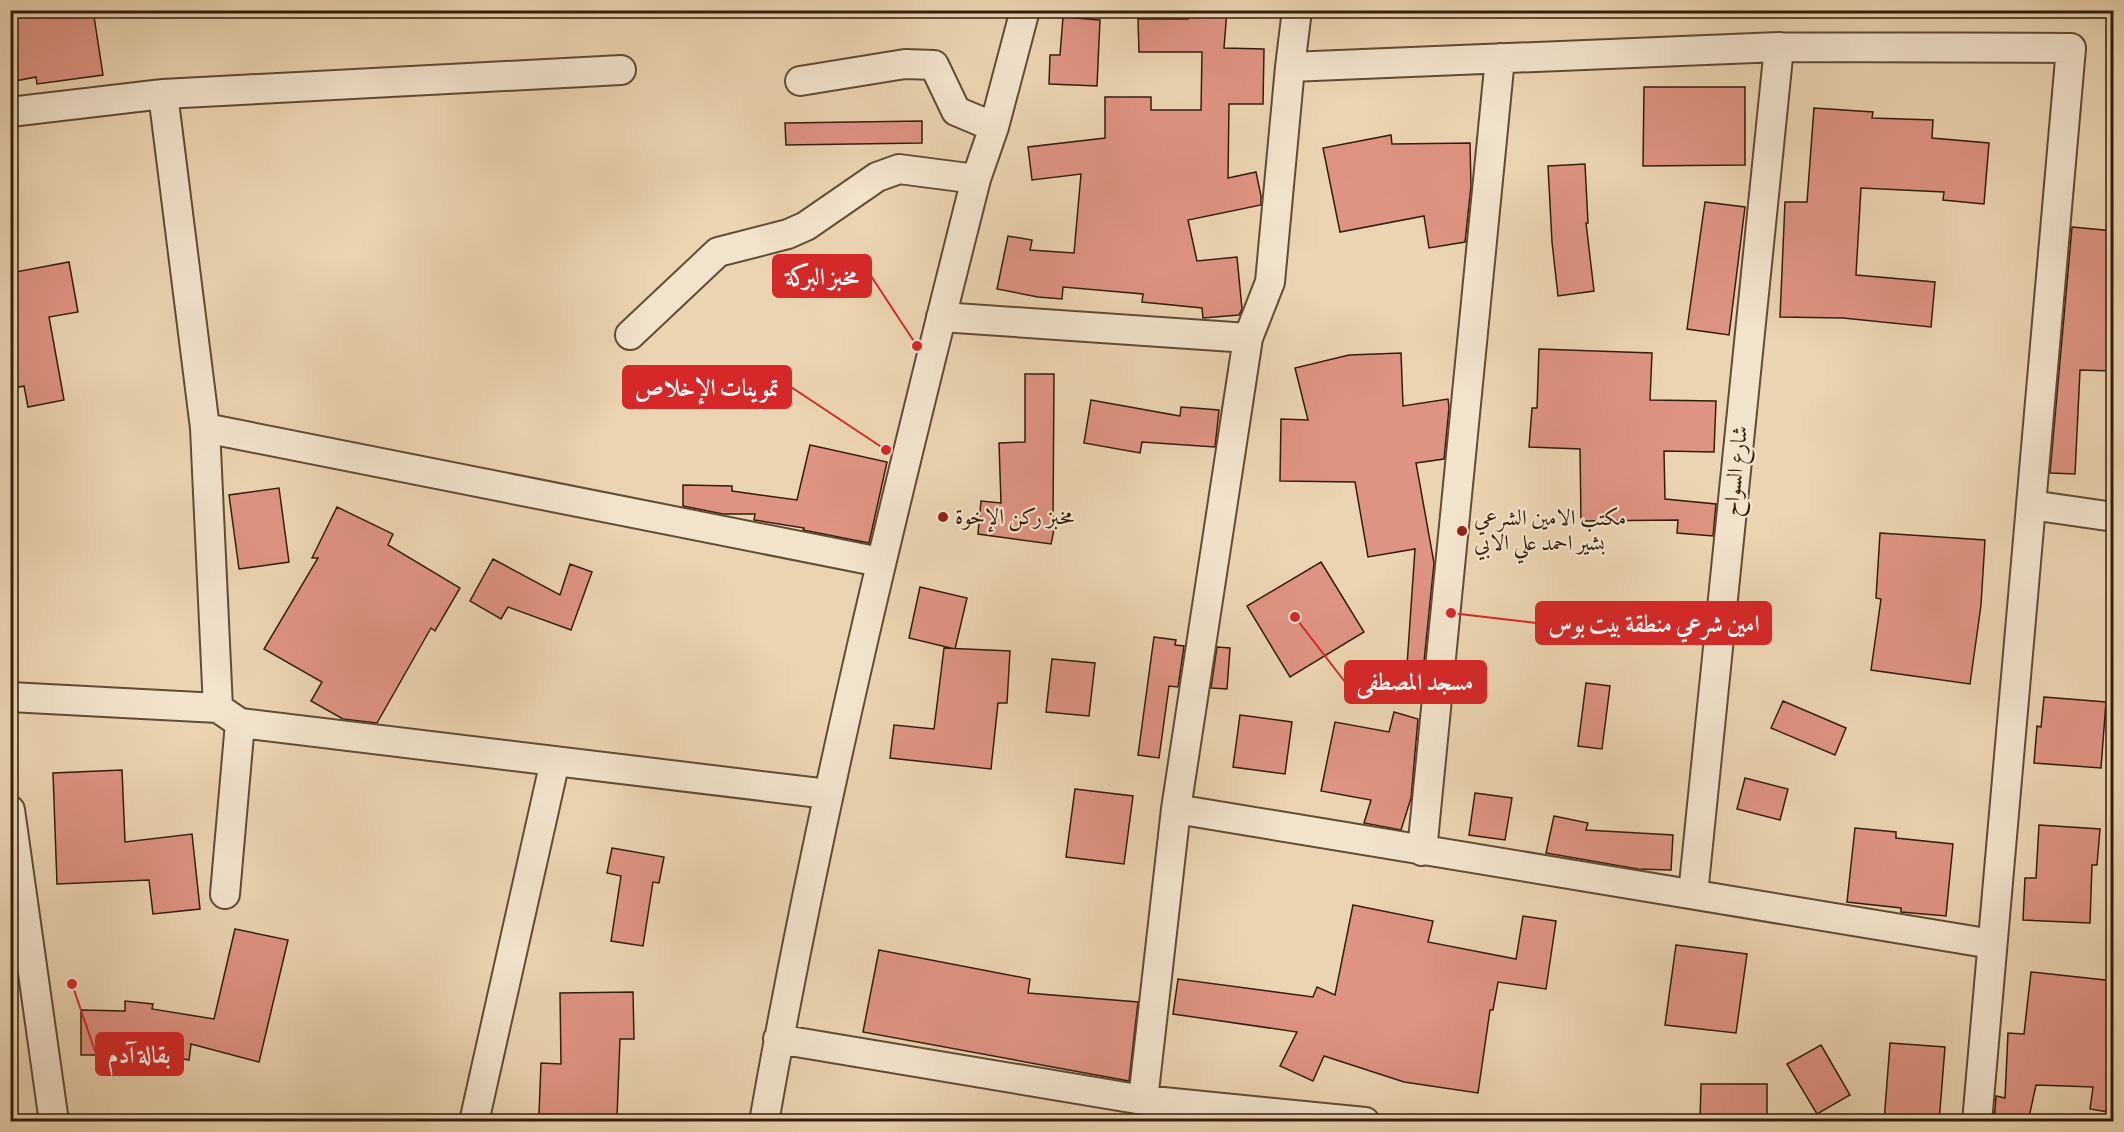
<svg xmlns="http://www.w3.org/2000/svg" width="2124" height="1132" font-family="'Libre Bodoni',Amiri,serif">
  <style>
    .building { fill: #df9382; stroke: #331e0b; stroke-width: 1.5 }
    .lines { fill: none; stroke-linecap: round; stroke-linejoin: round }
    .minor-casing { stroke: #614c34; stroke-width: 32 }
    .minor { stroke: #f2e3cc; stroke-width: 28 }
    .poi-dot { fill: #8f2418; stroke: #f2e3cc; stroke-width: 2 }
    .labels { text-anchor: middle; dominant-baseline: central; stroke-width: 4.5; stroke-linejoin: round; paint-order: stroke }
    .street-label { font-size: 22px; fill: #331e0b; stroke: #f2e3cc }
    .poi-label { font-size: 22px; fill: #331e0b; stroke: #f2e3cc; text-anchor: start }
    .leader { fill: none; stroke: #d62828; stroke-width: 2 }
    .callout-dot { fill: #d62828; stroke: #f2e3cc; stroke-width: 2 }
    .callout { fill: #d62828; stroke: #d62828; stroke-width: 2 }
    .callout-label { font-size: 24px; text-anchor: middle; font-weight: bold; fill: #fff }
  </style>
  <rect width="100%" height="100%" fill="#ebd4b1"/>
  <filter id="stains"><feTurbulence type="fractalNoise" baseFrequency=".00333" numOctaves="4"/><feColorMatrix values="0 0 0 0 .2 0 0 0 0 .09 0 0 0 0 .02 0 0 0 .5 -.17"/></filter>
  <radialGradient id="worn" r=".72"><stop offset=".6" stop-color="#630" stop-opacity="0"/><stop offset="1" stop-color="#630" stop-opacity=".3"/></radialGradient>
  <path class="building" d="M 54,10 L 93,10 L 103,75 L 37,84 L 36,77 L 10,82 L 10,17 Z
    M 1189,10 L 1227,10 L 1224,48 L 1264,49 L 1263,104 L 1229,104 L 1228,178 L 1256,172 L 1261,196 L 1261,205 L 1188,220 L 1197,261 L 1237,257 L 1242,309 L 1239,315 L 1203,318 L 1202,308 L 1142,302 L 1143,294 L 1063,287 L 1062,299 L 1038,297 L 997,289 L 1008,236 L 1032,240 L 1030,250 L 1074,253 L 1081,174 L 1032,180 L 1028,147 L 1105,138 L 1105,97 L 1151,97 L 1151,110 L 1201,110 L 1202,52 L 1139,52 L 1138,19 L 1188,19 Z
    M 1063,17 L 1100,20 L 1097,86 L 1049,84 L 1050,55 L 1060,55 Z
    M 1644,87 L 1745,87 L 1745,165 L 1643,166 Z
    M 1814,108 L 1873,112 L 1872,118 L 1933,120 L 1932,138 L 1989,143 L 1984,204 L 1943,200 L 1944,192 L 1861,188 L 1856,275 L 1935,282 L 1931,327 L 1843,318 L 1780,317 L 1785,202 L 1807,202 Z
    M 922,121 L 922,143 L 786,145 L 785,123 Z
    M 1391,135 L 1392,144 L 1470,143 L 1471,186 L 1465,242 L 1429,248 L 1424,216 L 1340,232 L 1323,148 Z
    M 1585,164 L 1588,223 L 1586,223 L 1594,291 L 1558,296 L 1552,242 L 1548,166 Z
    M 1705,202 L 1745,207 L 1729,335 L 1687,329 Z
    M 2072,227 L 2114,231 L 2113,371 L 2080,370 L 2075,474 L 2050,473 Z
    M 69,262 L 78,312 L 49,317 L 64,400 L 28,407 L 24,386 L 10,389 L 10,273 Z
    M 1539,349 L 1652,353 L 1650,400 L 1716,401 L 1714,452 L 1664,451 L 1665,499 L 1716,504 L 1713,536 L 1677,533 L 1678,520 L 1581,521 L 1580,449 L 1529,447 L 1532,408 L 1537,408 Z
    M 1401,353 L 1403,406 L 1448,399 L 1449,408 L 1444,459 L 1416,463 L 1434,563 L 1422,681 L 1406,680 L 1415,549 L 1368,557 L 1355,482 L 1280,481 L 1281,419 L 1308,420 L 1295,368 L 1349,355 Z
    M 1025,374 L 1054,374 L 1053,520 L 1056,520 L 1051,544 L 978,534 L 981,501 L 1001,503 L 999,443 L 1025,442 Z
    M 1091,400 L 1180,416 L 1181,407 L 1219,410 L 1215,447 L 1142,442 L 1140,453 L 1084,443 Z
    M 810,445 L 887,462 L 869,543 L 803,530 L 804,528 L 754,520 L 755,514 L 723,514 L 683,506 L 683,485 L 732,486 L 732,491 L 797,500 Z
    M 279,488 L 289,562 L 239,569 L 229,495 Z
    M 337,507 L 393,534 L 388,545 L 460,588 L 435,631 L 431,628 L 377,723 L 343,719 L 311,701 L 322,682 L 264,649 L 318,558 L 312,558 Z
    M 1880,533 L 1985,540 L 1981,605 L 1970,684 L 1871,670 L 1881,599 L 1876,598 Z
    M 493,559 L 560,595 L 570,564 L 592,572 L 571,630 L 508,607 L 501,619 L 470,601 Z
    M 1321,562 L 1364,632 L 1290,677 L 1247,606 Z
    M 920,587 L 967,598 L 955,649 L 909,638 Z
    M 1154,637 L 1176,640 L 1175,645 L 1184,646 L 1178,687 L 1169,686 L 1159,758 L 1138,755 Z
    M 1217,647 L 1230,648 L 1227,689 L 1211,688 Z
    M 944,648 L 1010,651 L 1007,703 L 998,703 L 991,769 L 890,758 L 894,725 L 934,729 Z
    M 1052,659 L 1095,663 L 1089,716 L 1046,712 Z
    M 1586,683 L 1610,686 L 1602,749 L 1578,746 Z
    M 2044,697 L 2106,702 L 2101,768 L 2034,763 L 2037,726 L 2041,727 Z
    M 1783,701 L 1846,728 L 1835,755 L 1771,728 Z
    M 1394,712 L 1418,719 L 1411,798 L 1401,830 L 1364,823 L 1371,800 L 1321,791 L 1335,722 L 1389,732 Z
    M 1240,715 L 1292,722 L 1285,774 L 1233,767 Z
    M 122,770 L 125,842 L 192,834 L 200,909 L 153,914 L 149,880 L 57,884 L 53,773 Z
    M 1745,778 L 1788,789 L 1780,820 L 1737,809 Z
    M 1075,789 L 1133,796 L 1124,864 L 1066,857 Z
    M 1475,793 L 1512,798 L 1505,840 L 1469,835 Z
    M 1554,816 L 1588,823 L 1586,830 L 1673,835 L 1671,870 L 1638,869 L 1546,853 Z
    M 2039,825 L 2100,829 L 2097,865 L 2092,865 L 2090,923 L 2023,920 L 2025,878 L 2036,878 Z
    M 1855,828 L 1896,832 L 1896,838 L 1953,844 L 1946,916 L 1901,912 L 1901,908 L 1847,902 Z
    M 612,848 L 664,857 L 659,883 L 653,882 L 643,946 L 611,941 L 621,876 L 607,873 Z
    M 1353,905 L 1433,921 L 1428,942 L 1516,959 L 1523,916 L 1556,921 L 1546,989 L 1498,982 L 1493,1010 L 1490,1010 L 1478,1093 L 1404,1082 L 1324,1056 L 1313,1081 L 1280,1066 L 1297,1032 L 1173,1014 L 1178,979 L 1313,997 L 1317,987 L 1335,995 Z
    M 235,929 L 288,940 L 259,1062 L 191,1044 L 189,1060 L 157,1054 L 158,1048 L 109,1044 L 109,1055 L 81,1055 L 81,1010 L 125,1011 L 125,1001 L 153,1004 L 152,1009 L 214,1019 Z
    M 1676,945 L 1747,954 L 1736,1033 L 1665,1025 Z
    M 879,950 L 1030,979 L 1028,993 L 1138,1002 L 1129,1081 L 863,1032 Z
    M 2031,972 L 2114,981 L 2114,1113 L 2090,1109 L 2093,1087 L 2036,1085 L 2028,1122 L 1994,1122 L 1996,1096 L 2005,1098 L 2008,1033 L 2024,1034 Z
    M 633,992 L 634,1039 L 620,1039 L 617,1117 L 539,1114 L 541,1063 L 561,1064 L 560,993 Z
    M 1890,1043 L 1945,1047 L 1939,1122 L 1884,1122 Z
    M 1821,1045 L 1850,1095 L 1817,1114 L 1787,1064 Z
    M 1701,1084 L 1767,1084 L 1767,1122 L 1700,1122 Z"/>
  <g class="lines">
    <g class="minor-casing">
      <path id="minor" d="M 1290,67 L 1779,47 L 2071,48 L 1977,1122
        M 800,81 L 905,64 L 934,65 L 956,111 L 994,127
        M 163,94 L 205,428 L 218,708
        M 10,112 L 163,94 L 621,70
        M 941,317 L 1248,338
        M 630,335 L 718,252 L 788,234 L 806,226 L 877,177 L 899,169 L 976,179
        M 205,428 L 880,562
        M 2031,505 L 2114,517
        M 10,697 L 218,708 L 240,723 L 828,794
        M 1176,809 L 1992,944
        M 10,810 L 54,1122
        M 1422,851 L 1500,58
        M 225,894 L 240,723
        M 1693,894 L 1779,47
        M 778,1039 L 1143,1100 L 1365,1122
        M 1143,1100 L 1176,809 L 1248,338 L 1270,282 L 1290,67 L 1297,10
        M 474,1122 L 555,761
        M 764,1122 C 820,804 897,491 976,179 L 994,127 L 1025,10"/>
    </g>
    <use href="#minor" class="minor"/>
  </g>
  <g class="poi-dot">
    <circle cx="943" cy="517" r="6"/>
    <circle cx="1462" cy="531" r="6"/>
  </g>
  <g class="labels">
    <g class="street-label">
      <text transform="translate(1736 471) rotate(-84)">شارع السواح</text>
    </g>
    <g class="poi-label">
      <text x="955" y="517">مخبز ركن الإخوة</text>
      <text x="1474" y="518">مكتب الامين الشرعي<tspan x="1474" dy="25">بشير احمد علي الابي</tspan></text>
    </g>
  </g>
  <path class="leader" d="M917 346L871 276M886 450L791 387M1451 613L1536 623M1295 617L1345 682M72 984L96 1054"/>
  <g class="callout-dot">
    <circle cx="917" cy="346" r="6"/>
    <circle cx="886" cy="450" r="6"/>
    <circle cx="1451" cy="613" r="6"/>
    <circle cx="1295" cy="617" r="6"/>
    <circle cx="72" cy="984" r="6"/>
  </g>
  <g class="callout">
    <rect x="773" y="255" width="98" height="42" rx="6"/>
    <rect x="623" y="366" width="168" height="42" rx="6"/>
    <rect x="1536" y="602" width="235" height="42" rx="6"/>
    <rect x="1345" y="661" width="141" height="42" rx="6"/>
    <rect x="96" y="1033" width="87" height="42" rx="6"/>
  </g>
  <g class="callout-label">
    <text x="822" y="285">مخبز البركة</text>
    <text x="707" y="396">تموينات الإخلاص</text>
    <text x="1654" y="632">امين شرعي منطقة بيت بوس</text>
    <text x="1415" y="690">مسجد المصطفى</text>
    <text x="139" y="1063">بقالة آدم</text>
  </g>
  <rect width="2124" height="1132" fill="none" stroke="#ebd4b1" stroke-width="36"/>
  <rect x="12" y="12" width="2100" height="1108" fill="none" stroke="#331e0b" stroke-width="3"/>
  <rect x="18" y="18" width="2088" height="1096" fill="none" stroke="#331e0b" stroke-width="1.5"/>
  <rect width="100%" height="100%" filter="url(#stains)"/>
  <rect width="100%" height="100%" fill="url(#worn)"/>
</svg>
